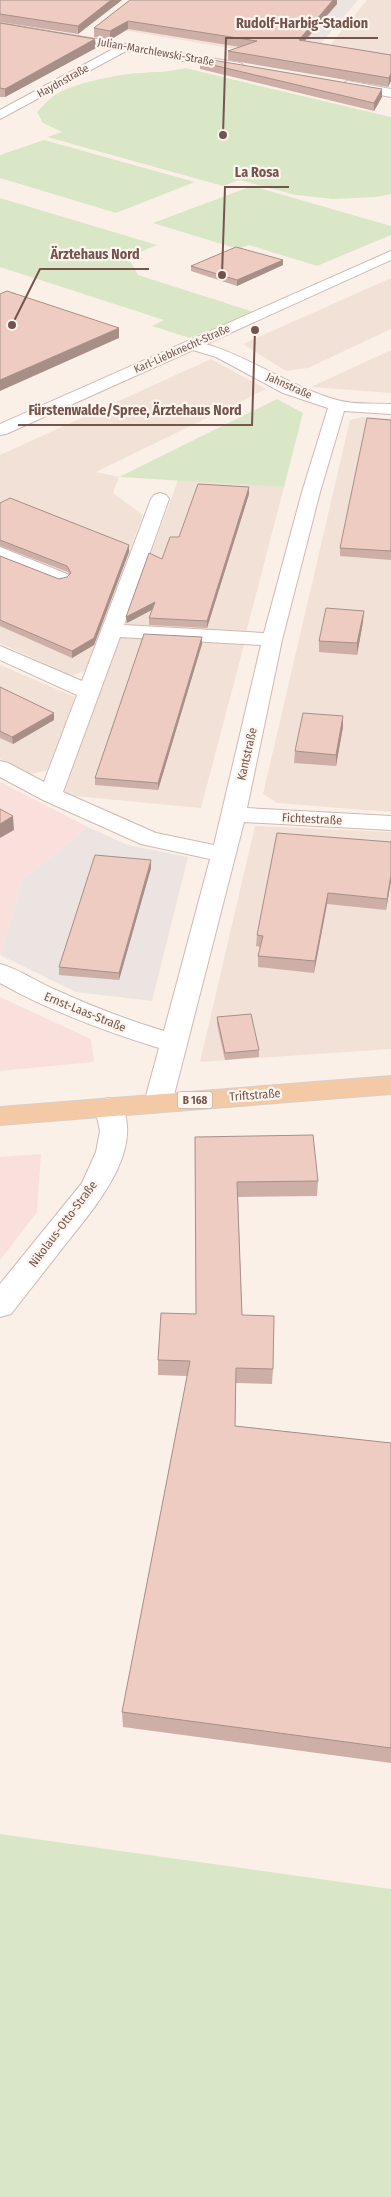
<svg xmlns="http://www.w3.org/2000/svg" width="391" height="2197" font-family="'Fira Sans Condensed',sans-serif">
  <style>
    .residential { fill: #f2e1d7 }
    .commercial { fill: #fae0dd }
    .industrial { fill: #ece4e1 }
    .green { fill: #dae7c7 }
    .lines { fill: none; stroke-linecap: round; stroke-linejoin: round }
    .street-casing { stroke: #ceb9b2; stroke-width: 2 }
    .primary-casing { stroke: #d8cfcd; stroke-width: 2 }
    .street { fill: #fff; fill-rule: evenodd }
    .primary { fill: #f3c9a6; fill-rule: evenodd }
    .wall { fill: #cdafa7 }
    .shaded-wall { fill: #a78f88 }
    .building { fill: #eeccc2; stroke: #a78f88 }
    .labels { text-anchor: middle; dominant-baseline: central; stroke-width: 4.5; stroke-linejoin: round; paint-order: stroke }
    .far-street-label { font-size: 11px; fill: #73554e; stroke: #fef5ee }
    .shield { fill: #fef5ee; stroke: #9d857e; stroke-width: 1 }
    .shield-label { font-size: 11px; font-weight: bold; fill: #73554e }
    .street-label { font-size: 12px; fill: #73554e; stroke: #fef5ee }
    .leader { fill: none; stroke: #73554e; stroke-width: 2 }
    .callout-dot { fill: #73554e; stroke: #fef5ee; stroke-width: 2 }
    .callout-label { font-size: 14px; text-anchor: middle; font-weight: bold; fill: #73554e; stroke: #fef5ee; stroke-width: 4.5; stroke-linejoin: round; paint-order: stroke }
  </style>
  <rect width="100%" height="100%" fill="#fbf0e8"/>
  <path class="residential" d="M 367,0 L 391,0 L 391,75 L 110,28 L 119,20 L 325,51 Z
    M 391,278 L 391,329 L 308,368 L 286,371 L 243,344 Z
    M 391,350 L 391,393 L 311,387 Z
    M 211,359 L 266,389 L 96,472 L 119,477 L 113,493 L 143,515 L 110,603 L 66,586 L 79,579 L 0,545 L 0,455 Z
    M 363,417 L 391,419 L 391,812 L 277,803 L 263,794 L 350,420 Z
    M 178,480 L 284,487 L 246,633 L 125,625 Z
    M 0,562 L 108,609 L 85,671 L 71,676 L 0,643 Z
    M 121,635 L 244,645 L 201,808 L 63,795 Z
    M 0,665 L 75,697 L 48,770 L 32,774 L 0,759 Z
    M 255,826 L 391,832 L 391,1049 L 200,1062 Z"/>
  <path class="commercial" d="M 0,782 L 88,827 L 23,879 L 0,955 Z
    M 0,997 L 91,1039 L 94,1062 L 0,1071 Z
    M 41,1154 L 37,1212 L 0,1260 L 0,1157 Z"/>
  <path class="industrial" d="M 309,0 L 358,0 L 318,47 L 289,43 Z
    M 88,827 L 128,845 L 188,857 L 152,1001 L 76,992 L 0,955 L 23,879 Z"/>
  <path class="green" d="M 185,68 L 391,117 L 391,194 L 376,197 L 333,199 L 296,195 L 239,180 L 223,186 L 47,137 L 62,132 L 43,123 L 37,112 C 42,107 46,102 51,98 C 67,84 118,74 140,73 C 155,72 170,72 185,68 Z
    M 44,140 L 195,182 L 116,213 L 0,178 L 0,155 Z
    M 252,186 L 391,226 L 391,235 L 317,266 L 249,245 L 238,249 L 153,223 Z
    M 0,198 L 157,245 L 128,257 L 138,275 L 254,312 L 190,338 L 152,326 L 164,320 L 0,267 Z
    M 277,399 L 303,413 L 284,487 L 119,477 Z
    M 0,1834 L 391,1889 L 391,2197 L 0,2197 Z"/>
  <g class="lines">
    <g class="street-casing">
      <path id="street" d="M 0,23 L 240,63 L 246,67 L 240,71 L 126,51 L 0,119 L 0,110 L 113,49 L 0,29 Z
        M 347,81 L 391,89 L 391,97 L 343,88 L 341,85 Z
        M 391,251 L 391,260 L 206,344 C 252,358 291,387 337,400 C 353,405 374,403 391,404 L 391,414 L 344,411 L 320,492 L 282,640 L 247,808 L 391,816 L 391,830 L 244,822 L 172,1103 L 168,1110 L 158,1112 L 148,1110 L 144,1103 L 159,1048 C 104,1031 50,1011 0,983 L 0,964 C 19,969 37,982 56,990 C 91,1006 127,1020 164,1031 L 210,859 L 141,844 L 43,800 L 0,777 L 0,761 L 8,763 L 44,782 L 77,695 L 0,660 L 0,646 L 82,681 L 151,499 L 154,495 L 160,493 L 166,495 L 169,499 L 124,625 L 264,633 L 302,492 L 328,408 L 283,393 L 216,357 L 193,350 L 6,434 L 0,435 L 0,424 ZM 120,637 L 261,645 L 214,845 L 156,833 L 63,792 Z
        M 0,547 L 67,574 L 70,578 L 67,582 L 60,584 L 53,582 L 0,560 Z
        M 109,1098 L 119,1100 C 148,1149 93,1209 65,1245 C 47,1268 29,1291 11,1314 L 0,1317 L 0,1284 L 82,1183 L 96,1152 L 100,1131 L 95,1107 L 99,1100 Z"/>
    </g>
    <g class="primary-casing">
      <path id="primary" d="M 391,1076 L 391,1094 L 0,1125 L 0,1107 Z"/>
    </g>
    <use href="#street" class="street"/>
    <use href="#primary" class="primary"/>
  </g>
  <path class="wall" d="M 0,0 L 122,0 L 78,34 L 0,22 Z
    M 130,0 L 337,0 L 337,4 L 305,41 L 391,55 L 391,81 L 388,87 L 228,60 L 228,51 L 240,47 L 128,29 L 110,40 L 94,37 L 94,28 Z
    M 0,23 L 95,39 L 96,48 L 5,97 L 0,97 Z
    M 200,62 L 382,89 L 382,97 L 374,111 L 200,69 Z
    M 283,260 L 283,265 L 237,286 L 191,271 L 191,266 Z
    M 391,420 L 391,560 L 340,556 L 340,548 Z
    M 249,494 L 207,628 L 149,625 L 149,618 L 152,610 L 127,623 L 162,559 L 179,537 Z
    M 0,503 L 129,545 L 129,552 L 94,645 L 72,658 L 0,626 L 0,556 L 59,579 L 67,577 L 69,575 L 68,572 L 0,546 Z
    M 363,622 L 357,655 L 319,652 L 319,641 Z
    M 202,637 L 202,644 L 158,790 L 95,785 L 95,778 Z
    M 0,687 L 54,713 L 54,720 L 13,744 L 0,738 Z
    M 343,727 L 336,766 L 294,763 L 295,751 Z
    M 277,833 L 391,881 L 386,910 L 327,904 L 314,973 L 258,967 L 258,956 L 260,947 L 256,946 L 257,935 Z
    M 151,868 L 119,980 L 59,975 L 59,967 Z
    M 217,1017 L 259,1050 L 259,1057 L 225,1060 L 217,1024 Z
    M 195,1137 L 318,1181 L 317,1196 L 238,1197 L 242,1315 L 273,1369 L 272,1384 L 236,1383 L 235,1426 L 391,1443 L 391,1763 L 123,1727 L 122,1712 L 187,1376 L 158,1375 L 158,1360 L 196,1314 Z"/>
  <path class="shaded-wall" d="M 111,0 L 122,0 L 78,34 L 78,26 Z
    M 333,0 L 337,0 L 337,4 L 298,48 L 299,40 Z
    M 128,21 L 128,29 L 110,40 L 110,31 Z
    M 95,39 L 96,48 L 5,97 L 5,89 Z
    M 391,73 L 391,81 L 388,87 L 389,78 Z
    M 382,89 L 382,97 L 374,111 L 374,103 Z
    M 283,260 L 283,265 L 237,286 L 237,280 Z
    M 119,328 L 119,338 L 0,391 L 0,380 Z
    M 249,487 L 249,494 L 207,628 L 207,621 Z
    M 129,545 L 129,552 L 94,645 L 72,658 L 72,651 Z
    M 155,602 L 155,608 L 127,623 L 126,617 Z
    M 364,611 L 363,622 L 357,655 L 357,643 Z
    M 202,637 L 202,644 L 158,790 L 158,783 Z
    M 54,713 L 54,720 L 13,744 L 12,737 Z
    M 343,716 L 343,727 L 336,766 L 336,755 Z
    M 13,816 L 14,830 L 0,838 L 0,824 Z
    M 151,860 L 151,868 L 119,980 L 119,973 Z
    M 391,875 L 391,881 L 386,910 L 387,899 Z
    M 328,893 L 327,904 L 314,973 L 315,961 Z"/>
  <path class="building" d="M 0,0 L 111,0 L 78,26 L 0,14 Z
    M 130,0 L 333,0 L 299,40 L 391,55 L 391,73 L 389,78 L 228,51 L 257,41 L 128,21 L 110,31 L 94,28 Z
    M 0,23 L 95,39 L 5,89 L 0,88 Z
    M 207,59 L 382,89 L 374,103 L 200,62 Z
    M 236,247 L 283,260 L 237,280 L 191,266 Z
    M 7,291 L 119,328 L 0,380 L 0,294 Z
    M 367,418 L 391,420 L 391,551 L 340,548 Z
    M 198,484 L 249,487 L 207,621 L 149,618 L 155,602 L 126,617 L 149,553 L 162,559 L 170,537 L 179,537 Z
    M 10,498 L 129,545 L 94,638 L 72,651 L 0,620 L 0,556 L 59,579 L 67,577 L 71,573 L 67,566 L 0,540 L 0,503 Z
    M 326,608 L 364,611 L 357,643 L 319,641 Z
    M 144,634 L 202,637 L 158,783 L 95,778 Z
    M 0,687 L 54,713 L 12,737 L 0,731 Z
    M 303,713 L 343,716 L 336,755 L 295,751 Z
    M 0,809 L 13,816 L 0,824 Z
    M 277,833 L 391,842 L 391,875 L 387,899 L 328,893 L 315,961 L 258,956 L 263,936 L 257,935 Z
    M 95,855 L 151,860 L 119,973 L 59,967 Z
    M 251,1014 L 259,1050 L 225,1053 L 217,1017 Z
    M 313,1135 L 318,1181 L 237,1182 L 242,1315 L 274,1316 L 273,1369 L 236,1368 L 235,1426 L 391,1443 L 391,1748 L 122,1712 L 190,1361 L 158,1360 L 161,1313 L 196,1314 L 195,1137 Z"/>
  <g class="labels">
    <g class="far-street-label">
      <text transform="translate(156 52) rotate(10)">Julian-Marchlewski-Straße</text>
      <text transform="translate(63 81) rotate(-29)">Haydnstraße</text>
      <text transform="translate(182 349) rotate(-24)">Karl-Liebknecht-Straße</text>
      <text transform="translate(289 386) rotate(24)">Jahnstraße</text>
    </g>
    <rect class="shield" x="177.5" y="1091.5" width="35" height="17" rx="4"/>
    <g class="shield-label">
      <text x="195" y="1100">B 168</text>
    </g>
    <g class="street-label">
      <text transform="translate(247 754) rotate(-77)">Kantstraße</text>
      <text transform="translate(312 819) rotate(3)">Fichtestraße</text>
      <text transform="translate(85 1012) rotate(22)">Ernst-Laas-Straße</text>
      <text transform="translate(255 1095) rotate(-4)">Triftstraße</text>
      <text transform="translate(63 1224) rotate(-53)">Nikolaus-Otto-Straße</text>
    </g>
  </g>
  <path class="leader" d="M223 135L226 38H378M222 275L225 187H289M12 325L40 269H149M255 330L252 425H18"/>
  <g class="callout-dot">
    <circle cx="223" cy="135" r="5"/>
    <circle cx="222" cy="275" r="5"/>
    <circle cx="12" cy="325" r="5"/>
    <circle cx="255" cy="330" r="5"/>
  </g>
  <g class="callout-label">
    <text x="302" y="28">Rudolf-Harbig-Stadion</text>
    <text x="257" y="177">La Rosa</text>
    <text x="95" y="259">Ärztehaus Nord</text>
    <text x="135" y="415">Fürstenwalde/Spree, Ärztehaus Nord</text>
  </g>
</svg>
